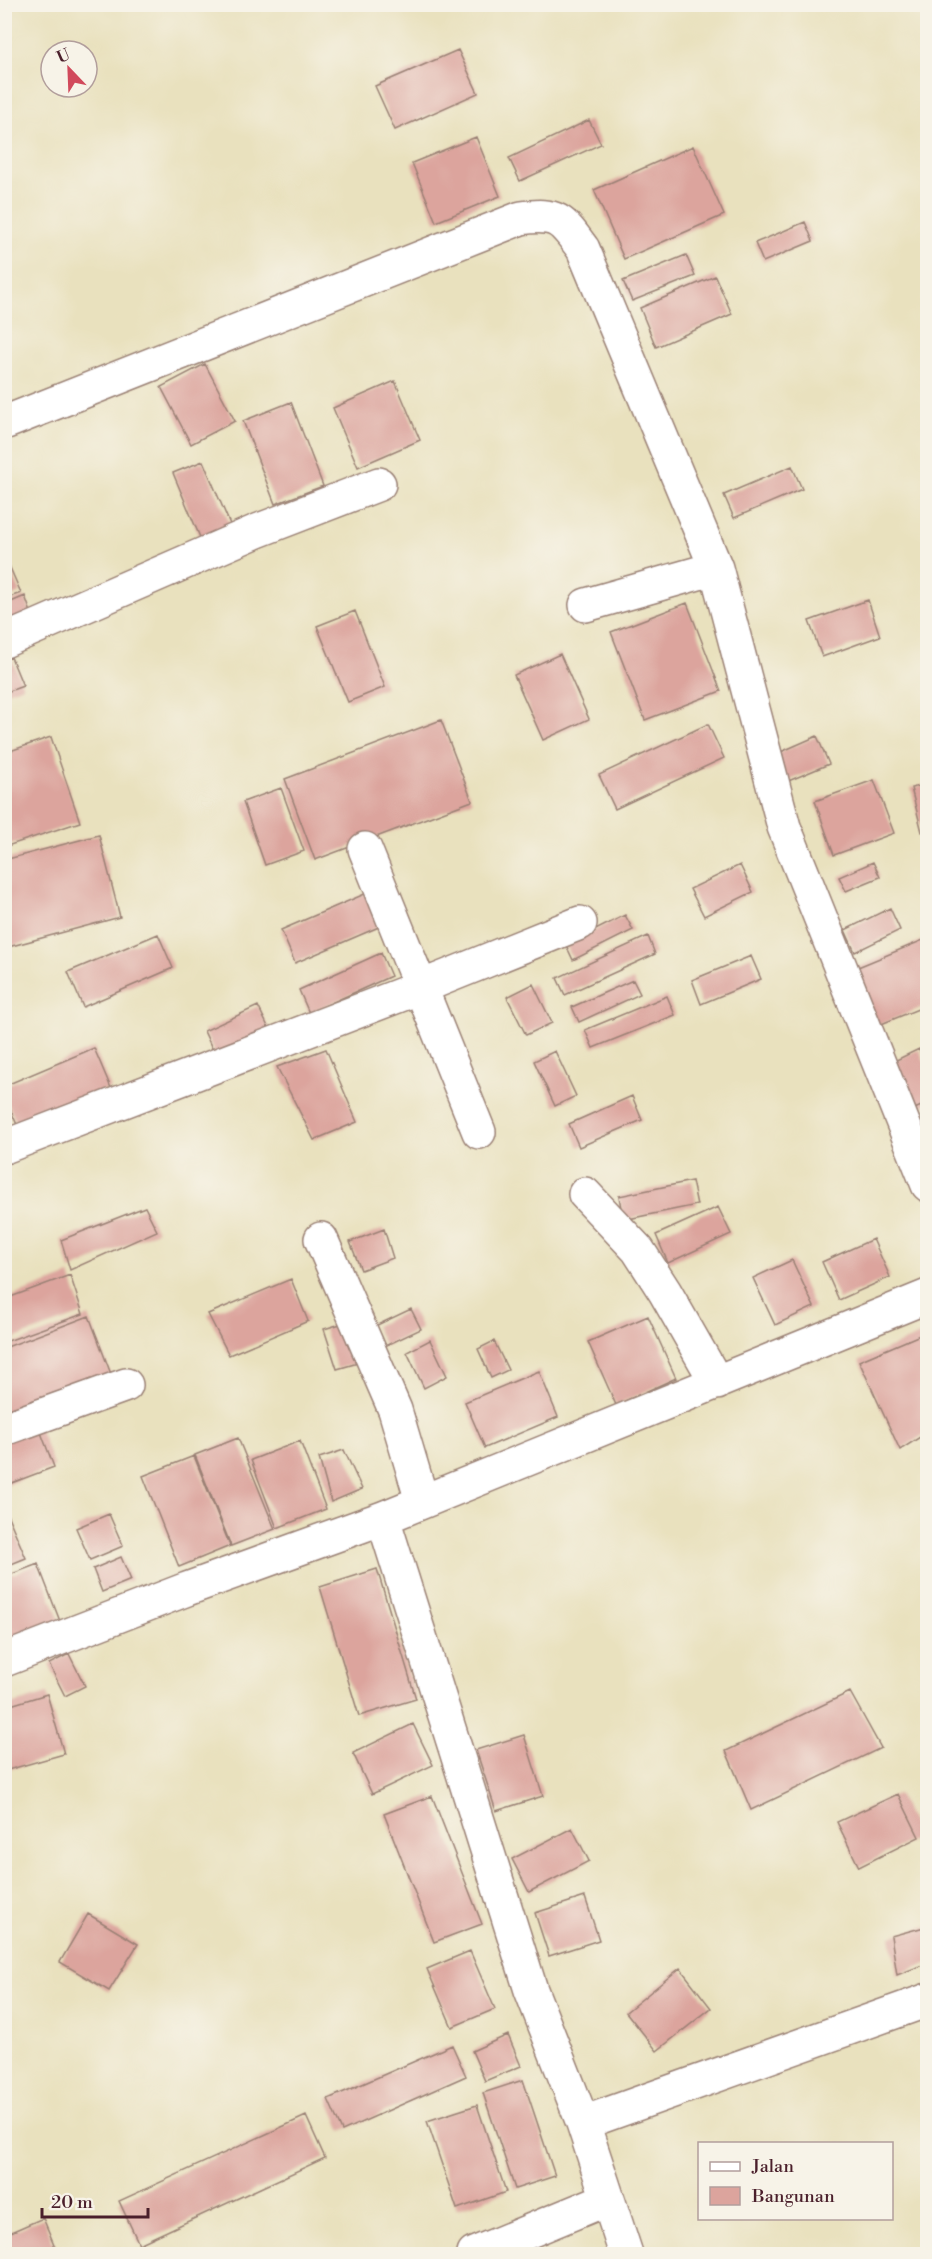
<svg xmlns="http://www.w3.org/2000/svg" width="932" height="2259" font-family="'Libre Bodoni',serif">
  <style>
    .building { fill: #dca49d }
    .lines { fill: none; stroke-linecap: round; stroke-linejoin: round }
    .minor-casing { stroke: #9a8074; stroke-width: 36 }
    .minor { stroke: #fff; stroke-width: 33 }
  </style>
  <rect width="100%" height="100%" fill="#f7f3e8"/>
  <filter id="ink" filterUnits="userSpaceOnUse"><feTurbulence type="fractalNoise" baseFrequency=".0167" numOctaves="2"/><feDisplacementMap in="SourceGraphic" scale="12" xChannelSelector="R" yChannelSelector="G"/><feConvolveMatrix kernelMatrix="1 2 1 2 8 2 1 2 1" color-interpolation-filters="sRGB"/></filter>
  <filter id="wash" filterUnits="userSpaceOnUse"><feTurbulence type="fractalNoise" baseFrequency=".008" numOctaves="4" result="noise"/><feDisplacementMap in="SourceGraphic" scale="24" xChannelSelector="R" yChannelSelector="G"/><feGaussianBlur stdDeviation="1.35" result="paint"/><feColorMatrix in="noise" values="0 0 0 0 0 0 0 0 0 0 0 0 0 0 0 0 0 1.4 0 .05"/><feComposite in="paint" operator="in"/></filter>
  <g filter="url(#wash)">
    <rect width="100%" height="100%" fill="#e9e1be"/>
    <g id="blocks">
      <path class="building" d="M 458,50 L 478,93 L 395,130 L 375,86 Z
        M 589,120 L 601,144 L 520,181 L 509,158 Z
        M 476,137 L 500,196 L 436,222 L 412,163 Z
        M 693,146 L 724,215 L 624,259 L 594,190 Z
        M 805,222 L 813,241 L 763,262 L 755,243 Z
        M 686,255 L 695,276 L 632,301 L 623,281 Z
        M 715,276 L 732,314 L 656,347 L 640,308 Z
        M 205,364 L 235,421 L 191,444 L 161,387 Z
        M 395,381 L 420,440 L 358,467 L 333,408 Z
        M 291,402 L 323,486 L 275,504 L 243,421 Z
        M 203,461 L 232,529 L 202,542 L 173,473 Z
        M 792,466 L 802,489 L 734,518 L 724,495 Z
        M 8,563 L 21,593 L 4,599 L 4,564 Z
        M 25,596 L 33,618 L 4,630 L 4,605 Z
        M 868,600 L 880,636 L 822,657 L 809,621 Z
        M 687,603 L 721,691 L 645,720 L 611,632 Z
        M 355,611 L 385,687 L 348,702 L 317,626 Z
        M 560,654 L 589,719 L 543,740 L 514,675 Z
        M 11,657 L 23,686 L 4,693 L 4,660 Z
        M 441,720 L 472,801 L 315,860 L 285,779 Z
        M 708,724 L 724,758 L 615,809 L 599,775 Z
        M 817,736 L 829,764 L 786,782 L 774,755 Z
        M 51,737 L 80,822 L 4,847 L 4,753 Z
        M 874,780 L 894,833 L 834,855 L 815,801 Z
        M 928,784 L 928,831 L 922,832 L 911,788 Z
        M 281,788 L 304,851 L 265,865 L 243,802 Z
        M 99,835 L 120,917 L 8,947 L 4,933 L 4,860 Z
        M 873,862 L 880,877 L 846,891 L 839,877 Z
        M 740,865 L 753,892 L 704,916 L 690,889 Z
        M 367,893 L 381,926 L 295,963 L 281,930 Z
        M 890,908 L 900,930 L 855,952 L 845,930 Z
        M 625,915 L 633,930 L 573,960 L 566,945 Z
        M 158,934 L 173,968 L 83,1007 L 68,972 Z
        M 648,936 L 655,954 L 565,995 L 557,978 Z
        M 928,938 L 928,1005 L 869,1029 L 846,972 Z
        M 381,953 L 391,976 L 309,1013 L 299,990 Z
        M 751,956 L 761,979 L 701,1004 L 692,980 Z
        M 633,980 L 640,994 L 579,1022 L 572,1007 Z
        M 533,984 L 552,1023 L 526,1035 L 507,997 Z
        M 667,996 L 675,1015 L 593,1048 L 585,1030 Z
        M 258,1006 L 271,1033 L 217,1059 L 204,1031 Z
        M 94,1048 L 111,1088 L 18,1127 L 4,1095 L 4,1086 Z
        M 326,1049 L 357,1122 L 314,1140 L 277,1067 Z
        M 919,1049 L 928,1069 L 928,1103 L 908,1112 L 886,1065 Z
        M 555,1051 L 576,1096 L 555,1106 L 534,1061 Z
        M 632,1096 L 642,1120 L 579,1147 L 569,1124 Z
        M 692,1181 L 697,1205 L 623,1220 L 619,1196 Z
        M 145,1207 L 157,1231 L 70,1270 L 61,1240 Z
        M 718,1207 L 731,1234 L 668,1263 L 656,1235 Z
        M 384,1229 L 393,1258 L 361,1270 L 350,1242 Z
        M 873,1239 L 890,1277 L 839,1300 L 822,1262 Z
        M 792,1260 L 814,1307 L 775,1325 L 753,1278 Z
        M 70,1275 L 83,1314 L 5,1342 L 5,1299 Z
        M 291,1279 L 308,1321 L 229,1355 L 208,1314 Z
        M 411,1309 L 421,1329 L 385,1346 L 375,1326 Z
        M 89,1316 L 114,1382 L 4,1423 L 4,1348 Z
        M 648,1316 L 676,1378 L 616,1405 L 588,1342 Z
        M 344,1323 L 358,1363 L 337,1369 L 324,1329 Z
        M 920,1335 L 928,1350 L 928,1432 L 900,1450 L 859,1361 Z
        M 430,1340 L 447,1376 L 424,1388 L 407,1352 Z
        M 494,1341 L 508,1370 L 491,1378 L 478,1349 Z
        M 539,1371 L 558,1417 L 485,1448 L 465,1402 Z
        M 37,1422 L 54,1467 L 4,1486 L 4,1434 Z
        M 238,1438 L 275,1529 L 231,1546 L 195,1455 Z
        M 300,1441 L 326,1509 L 277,1528 L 251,1460 Z
        M 344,1450 L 362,1489 L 331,1502 L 319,1458 Z
        M 194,1456 L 230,1546 L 179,1567 L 143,1476 Z
        M 4,1507 L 26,1558 L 4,1567 Z
        M 109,1514 L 123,1546 L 90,1560 L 76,1528 Z
        M 121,1557 L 131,1580 L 102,1592 L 93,1569 Z
        M 38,1564 L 63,1629 L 4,1651 L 4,1577 Z
        M 377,1569 L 416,1699 L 359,1716 L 320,1587 Z
        M 69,1654 L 85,1686 L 65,1696 L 49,1664 Z
        M 850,1692 L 881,1748 L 751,1810 L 726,1751 Z
        M 47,1694 L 64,1754 L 4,1771 L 4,1707 Z
        M 413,1724 L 433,1765 L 372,1794 L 353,1753 Z
        M 524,1735 L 543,1796 L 496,1811 L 476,1750 Z
        M 898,1794 L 919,1837 L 859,1867 L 837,1822 Z
        M 432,1796 L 482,1924 L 434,1942 L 384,1814 Z
        M 572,1828 L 589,1861 L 529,1892 L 512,1859 Z
        M 585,1897 L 599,1940 L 549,1956 L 535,1913 Z
        M 88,1914 L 138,1944 L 109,1991 L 60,1962 Z
        M 928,1926 L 928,1963 L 897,1975 L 891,1936 Z
        M 470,1951 L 495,2009 L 452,2027 L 427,1969 Z
        M 680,1968 L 711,2008 L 657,2051 L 626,2012 Z
        M 508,2035 L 521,2066 L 485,2081 L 472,2051 Z
        M 452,2045 L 466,2076 L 342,2131 L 328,2099 Z
        M 523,2080 L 555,2176 L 515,2189 L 483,2093 Z
        M 477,2105 L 506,2192 L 457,2209 L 427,2121 Z
        M 306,2116 L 325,2158 L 139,2244 L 119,2201 Z
        M 43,2218 L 58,2254 L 4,2254 L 4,2235 Z"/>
    </g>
  </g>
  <g filter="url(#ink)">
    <use href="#blocks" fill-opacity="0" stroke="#9a8074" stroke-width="1.5"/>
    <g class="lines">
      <g class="minor-casing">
        <path id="minor" d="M 4,423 L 521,218 C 558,213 562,220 583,249 L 716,568 L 784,827 L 928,1185
          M 586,605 L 716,568
          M 4,641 L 257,531 L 379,484
          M 365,849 L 479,1132
          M 4,1147 L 421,987 L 580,923
          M 585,1194 L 638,1250 L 665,1292 L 717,1383
          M 321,1239 L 395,1410 L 422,1501
          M 4,1429 L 126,1385
          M 383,1518 L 531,1990 L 583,2123 L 626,2254
          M 4,1660 L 187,1589 L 383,1518 L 928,1296
          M 583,2123 L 928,2000
          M 474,2254 L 607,2199"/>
      </g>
      <use href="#minor" class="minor"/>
    </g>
  </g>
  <rect width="932" height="2259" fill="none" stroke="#f7f3e8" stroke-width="24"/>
  <rect x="698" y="2142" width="195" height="78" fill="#f7f3e8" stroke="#b29e9c" stroke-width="1.5"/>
  <rect x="710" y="2162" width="30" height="9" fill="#ffffff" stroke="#b29e9c" stroke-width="1.5"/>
  <text x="752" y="2172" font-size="18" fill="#4a1f2b">Jalan</text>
  <rect x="710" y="2187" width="30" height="18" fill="#dca49d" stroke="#b29e9c" stroke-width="1.5"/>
  <text x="752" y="2202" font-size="18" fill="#4a1f2b">Bangunan</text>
  <g transform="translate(69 69) rotate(337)"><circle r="28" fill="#f7f3e8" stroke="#b29e9c" stroke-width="1.5"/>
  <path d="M0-4.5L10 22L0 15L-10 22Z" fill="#d1495b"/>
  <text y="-9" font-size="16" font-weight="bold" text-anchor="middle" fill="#4a1f2b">U</text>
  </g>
  <path d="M42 2208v9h106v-9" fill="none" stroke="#4a1f2b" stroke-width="3"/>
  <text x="51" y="2208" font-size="18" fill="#4a1f2b" stroke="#f7f3e8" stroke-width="4.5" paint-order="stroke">20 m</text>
</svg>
